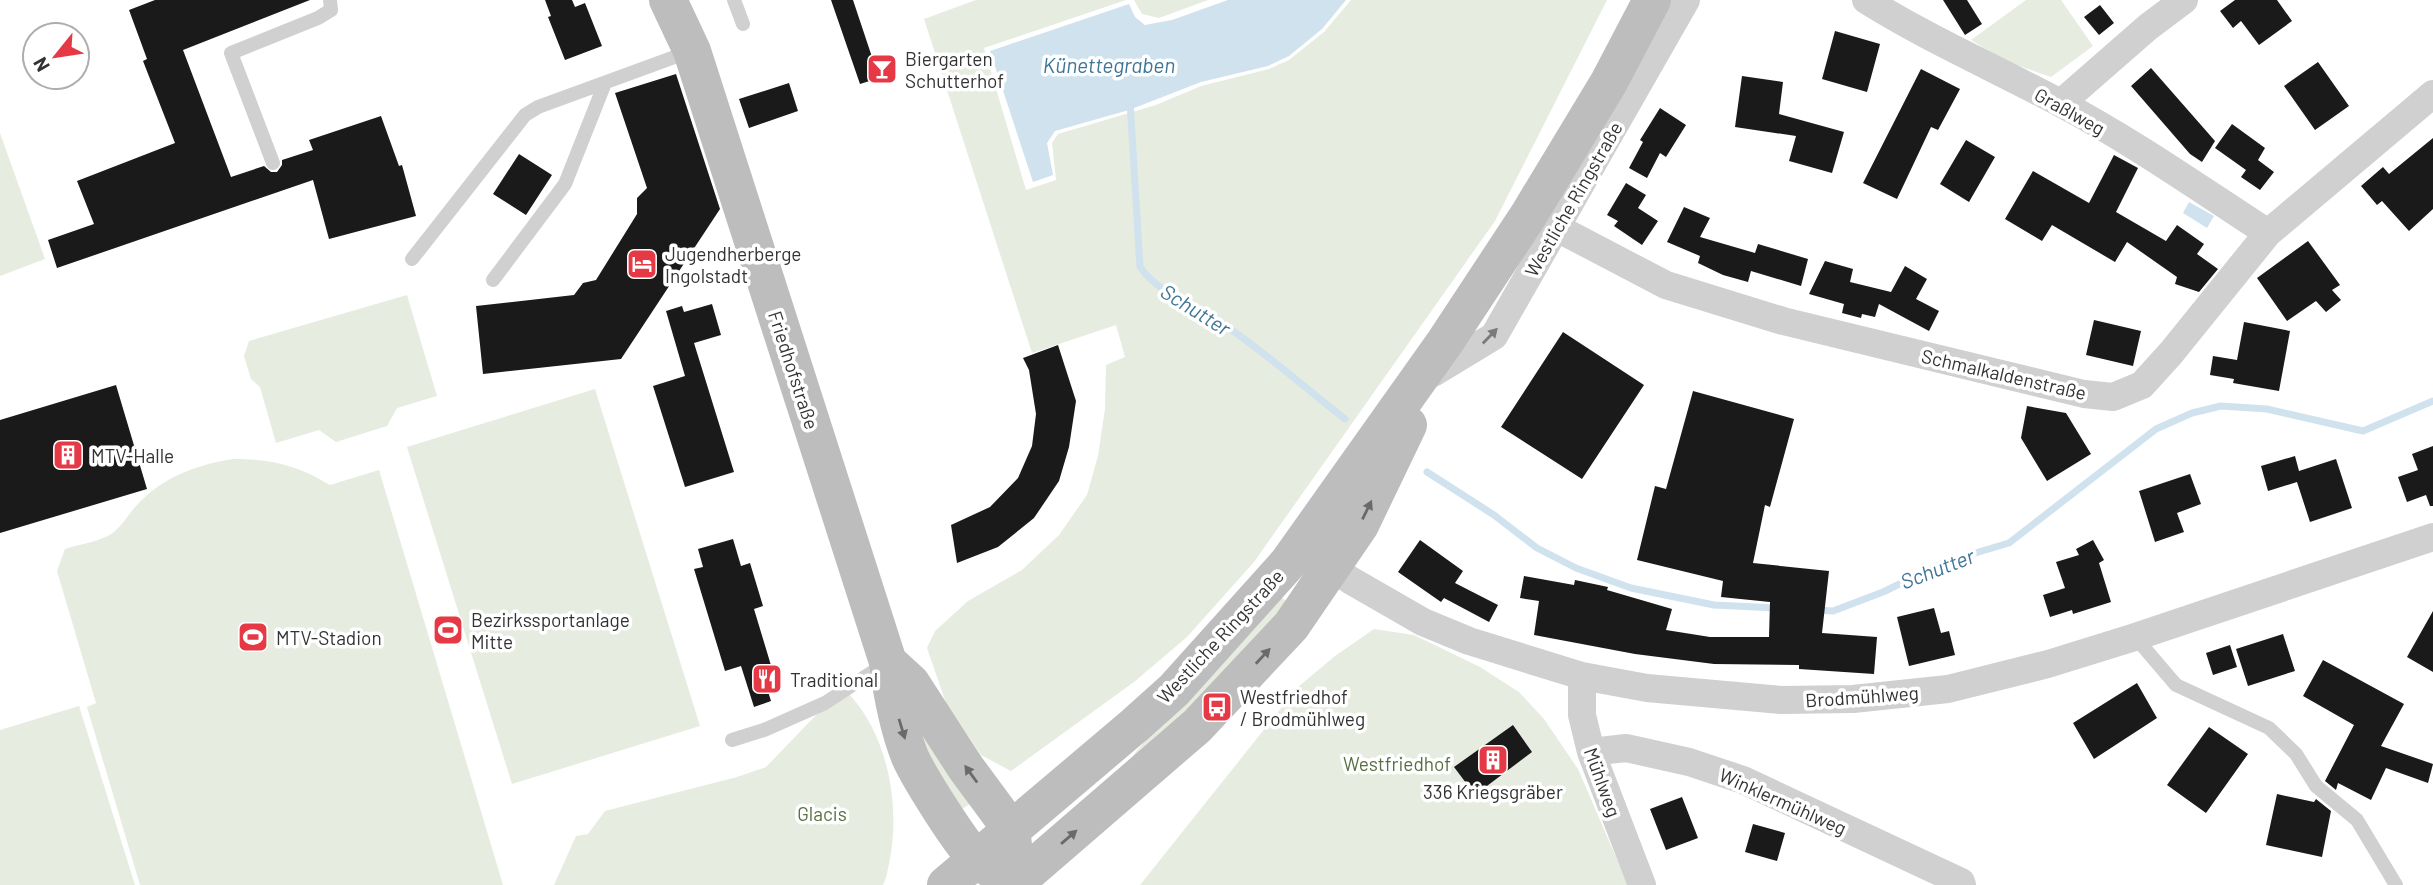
<svg xmlns="http://www.w3.org/2000/svg" width="2433" height="885" font-family="Barlow,sans-serif">
  <style>
    .green { fill: #e6ecdf }
    .water { fill: #cfe2ee }
    .lines { fill: none; stroke-linecap: round; stroke-linejoin: round }
    .stream { stroke: #cfe2ee; stroke-width: 7 }
    .building { fill: #1a1a1a }
    .lane { stroke: #d0d0d0; stroke-width: 14 }
    .street { stroke: #d0d0d0; stroke-width: 28 }
    .secondary { stroke: #bdbdbd; stroke-width: 38 }
    .oneway { fill: #7a7a7a }
    .oneway2 { fill: #6a6a6a }
    .labels { text-anchor: middle; dominant-baseline: central; stroke-width: 7; stroke-linejoin: round; paint-order: stroke }
    .poi-label { font-size: 19px; fill: #333; stroke: #fff; text-anchor: start }
    .street-label { font-size: 19px; fill: #333; stroke: #fff }
    .park-label { font-size: 19px; fill: #56703f; stroke: #fff }
    .water-label { font-size: 21px; font-style: italic; fill: #3f7597; stroke: #fff }
  </style>
  <rect width="100%" height="100%" fill="#fff"/>
  <path class="green" d="M 976,0 L 1126,0 L 984,48 L 1026,190 L 1056,180 L 1052,143 L 1058,134 L 1156,105 L 1201,86 L 1269,69 L 1289,60 L 1324,32 L 1351,0 L 1607,0 L 1495,221 L 1254,562 L 1187,637 L 1134,682 L 1011,771 L 981,755 L 946,703 L 927,648 L 935,631 L 968,601 L 1022,570 L 1059,535 L 1087,495 L 1098,456 L 1105,409 L 1106,365 L 1125,357 L 1116,325 L 1032,353 L 924,19 Z
    M 1134,0 L 1208,0 L 1159,18 L 1142,14 Z
    M 2026,0 L 2061,0 L 2093,46 L 2051,77 L 2005,61 L 1971,40 Z
    M 0,133 L 45,259 L 0,276 Z
    M 407,295 L 437,396 L 397,408 L 387,426 L 336,442 L 319,430 L 276,443 L 260,387 L 251,379 L 244,356 L 249,341 Z
    M 595,389 L 700,726 L 512,784 L 407,447 Z
    M 233,459 C 271,459 297,465 330,485 L 379,470 L 503,885 L 140,885 L 87,707 L 96,703 L 57,571 L 65,549 C 79,544 99,542 111,534 C 121,528 129,513 137,505 C 163,477 196,465 233,459 Z
    M 1278,595 L 1290,604 L 1220,682 L 1131,758 L 1169,712 Z
    M 1374,629 L 1414,635 L 1480,667 L 1519,692 L 1544,719 L 1578,769 L 1628,885 L 1140,885 L 1298,687 L 1335,656 Z
    M 900,685 L 978,798 L 961,810 L 918,737 Z
    M 849,694 C 888,736 900,804 890,859 C 888,868 887,877 883,885 L 554,885 L 576,836 L 588,834 L 605,811 L 737,777 L 766,767 L 819,712 Z
    M 79,706 L 135,885 L 0,885 L 0,730 Z"/>
  <path class="water" d="M 1228,0 L 1346,0 L 1322,29 L 1289,56 L 1268,66 L 1201,82 L 1129,110 L 1055,131 L 1047,143 L 1053,175 L 1033,182 L 990,51 L 1129,4 L 1135,17 L 1145,25 L 1172,20 Z
    M 2189,202 L 2214,216 L 2207,228 L 2183,213 Z"/>
  <g class="lines">
    <path class="stream" d="M 1130,101 L 1140,267 C 1161,296 1192,302 1220,322 C 1264,351 1304,387 1345,419
      M 1427,472 L 1494,515 L 1537,548 L 1576,568 L 1631,588 L 1714,605 L 1776,608
      M 1816,610 L 1833,611 L 1883,592 L 1945,562 L 2009,543 L 2156,429 L 2192,413 L 2221,406 L 2267,409 L 2363,431 L 2433,401"/>
  </g>
  <path class="building" d="M 155,0 L 310,0 L 183,50 L 231,177 L 264,166 L 271,172 L 277,172 L 282,165 L 282,160 L 313,150 L 309,140 L 381,116 L 399,166 L 402,165 L 416,216 L 329,239 L 313,180 L 57,268 L 48,240 L 94,224 L 77,181 L 175,143 L 143,61 L 147,59 L 129,10 Z
    M 545,0 L 572,0 L 575,7 L 585,3 L 602,46 L 565,60 L 548,17 L 551,16 Z
    M 831,0 L 853,0 L 879,78 L 860,84 Z
    M 1943,0 L 1967,0 L 1982,24 L 1965,35 Z
    M 2235,0 L 2277,0 L 2292,21 L 2259,45 L 2241,21 L 2233,28 L 2220,11 Z
    M 2100,5 L 2114,23 L 2099,35 L 2084,17 Z
    M 1835,31 L 1880,44 L 1867,92 L 1822,79 Z
    M 2318,62 L 2349,106 L 2315,130 L 2284,86 Z
    M 2151,68 L 2215,141 L 2202,162 L 2190,154 L 2131,86 Z
    M 1921,69 L 1960,89 L 1938,130 L 1931,127 L 1897,199 L 1863,183 Z
    M 676,74 L 720,209 L 621,359 L 483,374 L 476,306 L 574,295 L 583,283 L 596,280 L 637,214 L 637,198 L 647,188 L 615,93 Z
    M 1742,76 L 1783,82 L 1779,114 L 1844,132 L 1832,173 L 1789,161 L 1796,136 L 1735,127 Z
    M 789,83 L 798,111 L 749,128 L 739,99 Z
    M 1660,108 L 1686,125 L 1666,157 L 1660,153 L 1647,178 L 1629,168 L 1643,142 L 1640,140 Z
    M 2232,124 L 2265,148 L 2258,160 L 2274,172 L 2260,190 L 2241,177 L 2246,170 L 2215,148 Z
    M 2433,138 L 2433,209 L 2409,231 L 2382,201 L 2377,205 L 2361,186 L 2383,167 L 2389,174 Z
    M 1966,140 L 1995,157 L 1969,202 L 1940,184 Z
    M 519,154 L 552,175 L 526,215 L 493,194 Z
    M 2114,155 L 2138,168 L 2116,212 L 2166,241 L 2177,225 L 2204,244 L 2197,254 L 2218,269 L 2199,292 L 2175,284 L 2177,277 L 2127,242 L 2115,262 L 2052,225 L 2042,241 L 2005,219 L 2033,171 L 2089,203 Z
    M 1626,183 L 1646,195 L 1638,208 L 1658,221 L 1642,245 L 1614,226 L 1618,221 L 1607,215 Z
    M 1684,207 L 1710,218 L 1700,237 L 1755,253 L 1758,244 L 1808,259 L 1801,286 L 1751,271 L 1748,282 L 1723,275 L 1698,263 L 1700,256 L 1667,242 Z
    M 2308,241 L 2340,285 L 2332,290 L 2341,300 L 2326,312 L 2316,301 L 2287,321 L 2257,278 Z
    M 1825,261 L 1853,269 L 1850,282 L 1891,292 L 1905,266 L 1927,279 L 1916,299 L 1939,311 L 1929,331 L 1879,304 L 1875,317 L 1862,314 L 1861,318 L 1842,313 L 1844,304 L 1809,294 Z
    M 712,304 L 721,335 L 694,343 L 734,472 L 685,487 L 653,386 L 685,376 L 666,311 L 682,306 L 684,312 Z
    M 2094,320 L 2141,331 L 2133,366 L 2086,355 Z
    M 2244,322 L 2290,331 L 2279,391 L 2233,383 L 2234,379 L 2210,375 L 2213,356 L 2237,360 Z
    M 1563,332 L 1644,385 L 1582,479 L 1501,427 Z
    M 1058,345 L 1076,401 L 1069,447 L 1059,481 L 1034,518 L 998,547 L 957,563 L 951,525 L 990,507 L 1018,478 L 1032,446 L 1036,414 L 1029,370 L 1023,358 Z
    M 116,385 L 147,489 L 0,533 L 0,420 Z
    M 1693,391 L 1794,419 L 1770,507 L 1765,505 L 1753,563 L 1829,571 L 1822,633 L 1877,637 L 1874,674 L 1799,669 L 1799,665 L 1714,664 L 1635,654 L 1534,635 L 1539,601 L 1520,598 L 1524,576 L 1574,585 L 1575,580 L 1608,587 L 1607,590 L 1672,609 L 1666,630 L 1710,637 L 1769,637 L 1770,602 L 1721,597 L 1723,581 L 1637,560 L 1655,486 L 1666,489 Z
    M 2027,406 L 2066,413 L 2091,454 L 2047,481 L 2021,438 Z
    M 2433,446 L 2433,506 L 2430,506 L 2426,495 L 2407,502 L 2398,477 L 2418,470 L 2412,454 Z
    M 2295,456 L 2299,471 L 2336,459 L 2352,508 L 2310,522 L 2297,482 L 2268,491 L 2261,466 Z
    M 2190,474 L 2201,504 L 2177,513 L 2184,532 L 2155,542 L 2139,491 Z
    M 733,539 L 741,566 L 750,563 L 763,606 L 754,609 L 776,682 L 766,685 L 771,701 L 754,707 L 741,666 L 725,671 L 694,569 L 703,567 L 698,549 Z
    M 1420,540 L 1463,571 L 1455,583 L 1498,605 L 1489,622 L 1444,598 L 1441,602 L 1398,572 Z
    M 2093,540 L 2104,560 L 2099,563 L 2111,602 L 2073,614 L 2072,610 L 2050,617 L 2043,595 L 2065,588 L 2056,562 L 2079,555 L 2076,549 Z
    M 1934,608 L 1941,633 L 1949,631 L 1955,655 L 1909,666 L 1897,617 Z
    M 2433,611 L 2433,672 L 2407,657 Z
    M 2283,634 L 2295,671 L 2248,686 L 2236,649 Z
    M 2230,645 L 2237,667 L 2213,675 L 2206,653 Z
    M 2323,660 L 2404,704 L 2381,746 L 2433,764 L 2428,783 L 2386,768 L 2371,800 L 2338,783 L 2336,790 L 2325,781 L 2354,725 L 2303,696 Z
    M 2137,683 L 2157,718 L 2094,759 L 2073,723 Z
    M 1513,725 L 1532,752 L 1475,795 L 1454,767 Z
    M 2209,727 L 2248,754 L 2206,813 L 2167,785 Z
    M 2277,794 L 2314,802 L 2316,799 L 2331,811 L 2322,857 L 2266,845 Z
    M 1682,797 L 1698,838 L 1666,850 L 1650,809 Z
    M 1753,824 L 1785,833 L 1777,861 L 1745,852 Z"/>
  <g class="lines">
    <path class="lane" d="M 734,0 L 743,24
      M 273,163 L 231,53 L 318,18 L 331,10 L 330,0
      M 412,259 L 525,115 L 538,107 L 691,51
      M 493,280 L 565,184 L 605,83
      M 2135,637 L 2176,685 L 2269,728 L 2296,754 L 2316,786 L 2357,820 L 2396,885
      M 732,740 L 764,730 L 825,703 L 886,663"/>
    <path class="street" d="M 1866,0 C 1928,39 1995,68 2060,103 C 2132,141 2200,189 2268,233
      M 2061,103 L 2148,27 L 2184,0
      M 1557,228 L 1666,285 L 1783,321 L 2084,394 L 2113,397 L 2142,385 L 2171,353 L 2268,233 L 2433,94
      M 1433,373 L 1494,336 L 1686,0
      M 1317,557 L 1350,580 L 1423,622 L 1469,641 L 1582,676 L 1647,688 L 1781,700 L 1853,699 L 1948,689 L 2048,664 L 2135,637 L 2433,537
      M 1582,676 L 1582,715 L 1591,752 L 1642,885
      M 1591,752 L 1626,748 L 1689,762 L 1743,780 L 1961,882 L 1962,885"/>
    <path class="secondary" d="M 668,0 L 692,51 L 888,662 C 892,694 898,727 910,757 C 919,777 963,848 979,861 C 990,870 1004,876 1017,881
      M 888,662 L 911,683 L 966,768 L 1011,829 L 1014,853
      M 946,885 L 1135,725 L 1174,690 L 1288,563 L 1445,342 L 1528,216 L 1609,82 L 1652,0
      M 1013,885 L 1197,726 L 1291,626 L 1360,525 L 1408,425"/>
  </g>
  <defs><path id="oneway-solid" d="M-6-.8H1V-3.2L6.5 0L1 3.2V.8H-6Z" transform="scale(1.75)"/></defs>
  <use class="oneway" href="#oneway-solid" transform="translate(1490 336) rotate(-46)"/>
  <g class="oneway2">
    <use href="#oneway-solid" transform="translate(1367 510) rotate(-64)"/>
    <use href="#oneway-solid" transform="translate(1263 656) rotate(-47)"/>
    <use href="#oneway-solid" transform="translate(902 729) rotate(73)"/>
    <use href="#oneway-solid" transform="translate(971 774) rotate(-126)"/>
    <use href="#oneway-solid" transform="translate(1069 837) rotate(-41)"/>
  </g>
  <defs>
    <g id="bar-square" transform="scale(1.575)"><rect x="-9" y="-9" width="18" height="18" rx="4" fill="#e63946" stroke="#fff"/><path d="M-6-5H6L.8 .8V4.5H3.5V6h-7V4.5H-.8V.8Z" fill="#fff"/></g>
    <g id="hotel-square" transform="scale(1.575)"><rect x="-9" y="-9" width="18" height="18" rx="4" fill="#e63946" stroke="#fff"/><path d="M-6-4.5h1.5V1H6V5H4.5V3h-9V5H-6ZM-4 0a1.8 1.8 0 1 1 3.6 0ZM.5 0V-2.5h3Q6-2.5 6 0Z" fill="#fff"/></g>
    <g id="building-square" transform="scale(1.575)"><rect x="-9" y="-9" width="18" height="18" rx="4" fill="#e63946" stroke="#fff"/><path d="M-4-6H4V6H1V3H-1V6H-4ZM-2.5-4.3h1.7v1.8h-1.7ZM.8-4.3h1.7v1.8H.8ZM-2.5-1h1.7V.8h-1.7ZM.8-1h1.7V.8H.8Z" fill="#fff"/></g>
    <g id="stadium-square" transform="scale(1.575)"><rect x="-9" y="-9" width="18" height="18" rx="4" fill="#e63946" stroke="#fff"/><path d="M0-5a6.5 5 0 1 0 0 10a6.5 5 0 1 0 0-10ZM-3.5-1.8h7v3.6h-7Z" fill="#fff"/></g>
    <g id="restaurant-square" transform="scale(1.575)"><rect x="-9" y="-9" width="18" height="18" rx="4" fill="#e63946" stroke="#fff"/><path d="M-5-6h1v4h1v-4h1v4h1v-4h1v5L-1.5 .5V6h-2V.5L-5-1ZM5-6V6H3V1.5H1.5Q1.5-4 5-6Z" fill="#fff"/></g>
    <g id="bus-square" transform="scale(1.575)"><rect x="-9" y="-9" width="18" height="18" rx="4" fill="#e63946" stroke="#fff"/><path d="M-5-6H5V4H4V6H2V4H-2V6H-4V4H-5ZM-3.5-4V0h7V-4ZM-3.5 1.2v1.5H-2V1.2ZM2 1.2v1.5H3.5V1.2Z" fill="#fff"/></g>
  </defs>
  <g fill-rule="evenodd">
    <use href="#bar-square" x="882" y="69"/>
    <use href="#hotel-square" x="642" y="264"/>
    <use href="#building-square" x="68" y="455"/>
    <use href="#stadium-square" x="448" y="630"/>
    <use href="#stadium-square" x="253" y="637"/>
    <use href="#restaurant-square" x="767" y="679"/>
    <use href="#bus-square" x="1217" y="707"/>
    <use href="#building-square" x="1493" y="760"/>
  </g>
  <g class="labels">
    <g class="poi-label">
      <text x="905" y="58">Biergarten<tspan x="905" dy="22">Schutterhof</tspan></text>
      <text x="665" y="253">Jugendherberge<tspan x="665" dy="22">Ingolstadt</tspan></text>
      <text x="91" y="455">MTV-Halle</text>
      <text x="471" y="619">Bezirkssportanlage<tspan x="471" dy="22">Mitte</tspan></text>
      <text x="276" y="637">MTV-Stadion</text>
      <text x="790" y="679">Traditional</text>
      <text x="1240" y="696">Westfriedhof<tspan x="1240" dy="22">/ Brodmühlweg</tspan></text>
      <text x="1493" y="791" text-anchor="middle">336 Kriegsgräber</text>
    </g>
    <g class="street-label">
      <text transform="translate(2070 111) rotate(29)">Graßlweg</text>
      <text transform="translate(1573 199) rotate(-60)">Westliche Ringstraße</text>
      <text transform="translate(794 370) rotate(72)">Friedhofstraße</text>
      <text transform="translate(2004 374) rotate(13)">Schmalkaldenstraße</text>
      <text transform="translate(1220 636) rotate(-47)">Westliche Ringstraße</text>
      <text transform="translate(1862 696) rotate(-4)">Brodmühlweg</text>
      <text transform="translate(1603 782) rotate(70)">Mühlweg</text>
      <text transform="translate(1783 801) rotate(24)">Winklermühlweg</text>
    </g>
    <g class="park-label">
      <text x="1397" y="763">Westfriedhof</text>
      <text x="822" y="813">Glacis</text>
    </g>
    <g class="water-label">
      <text x="1109" y="64">Künettegraben</text>
      <text transform="translate(1196 309) rotate(32)">Schutter</text>
      <text transform="translate(1937 568) rotate(-21)">Schutter</text>
    </g>
  </g>
  <g transform="translate(56 56) rotate(240)"><circle r="33" fill="#ffffff" stroke="#adadad" stroke-width="2"/>
  <path d="M0-5L12 26L0 18L-12 26Z" fill="#e63946"/>
  <text y="-10" font-size="19" font-weight="bold" text-anchor="middle" fill="#333333">N</text>
  </g>
</svg>
